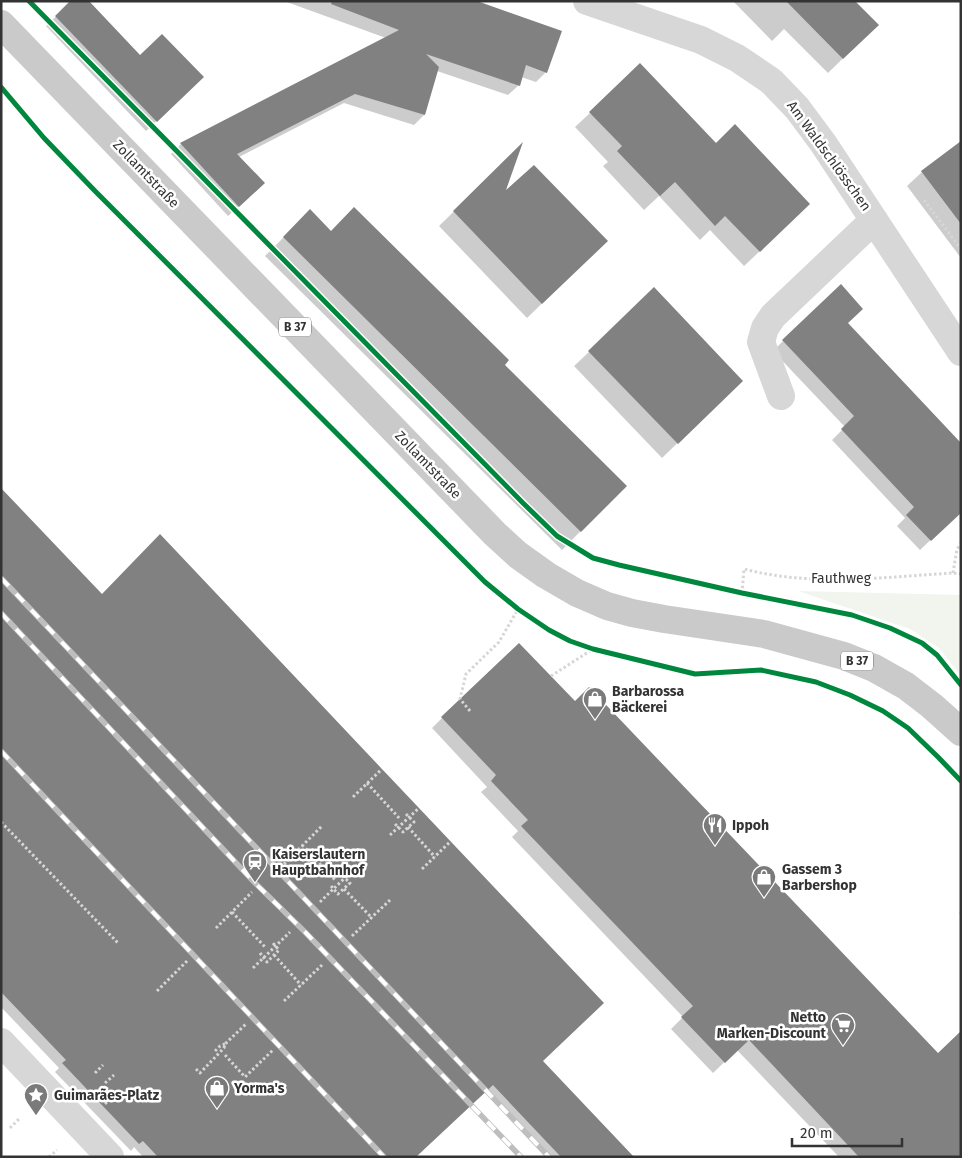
<svg xmlns="http://www.w3.org/2000/svg" width="962" height="1158" font-family="'Fira Sans',sans-serif">
  <style>
    .green { fill: #f1f5ed }
    .shadow { fill: #0003 }
    .building { fill: #818181 }
    .lines { fill: none; stroke-linecap: round; stroke-linejoin: round }
    .path { stroke: #d6d6d6; stroke-width: 3; stroke-dasharray: 2.5 2.5; stroke-linecap: butt }
    .minor { stroke: #d7d7d7; stroke-width: 28 }
    .major { stroke: #cacaca; stroke-width: 28 }
    .rail-casing { stroke: #bebebe; stroke-width: 5.5 }
    .rail { stroke: #fff; stroke-width: 4; stroke-dasharray: 11; stroke-linecap: butt }
    .cycleway-casing { stroke: #fff; stroke-width: 8 }
    .cycleway { stroke: #00873e; stroke-width: 5 }
    .labels { text-anchor: middle; dominant-baseline: central; stroke-width: 5; stroke-linejoin: round; paint-order: stroke }
    .shield { fill: #fff; stroke: #707070; stroke-width: 1 }
    .shield-label { font-size: 12px; font-weight: bold; fill: #333 }
    .street-label { font-size: 14px; fill: #333; stroke: #fff }
    .poi-label { font-size: 14px; font-weight: bold; fill: #333; stroke: #fff; text-anchor: start }
  </style>
  <rect width="100%" height="100%" fill="#fff"/>
  <path class="green" d="M 798,591 L 961,595 L 961,676 L 939,648 L 910,629 Z"/>
  <path class="shadow" d="M 72,1 L 140,57 L 202,77 L 146,131 L 46,26 Z
    M 284,1 L 473,1 L 546,72 L 536,82 L 521,77 L 519,85 L 508,95 L 437,71 L 424,115 L 414,125 L 344,103 L 239,157 L 253,193 L 228,216 L 171,154 L 181,144 L 386,38 Z
    M 733,1 L 853,1 L 877,25 L 828,73 L 784,29 L 772,41 Z
    M 590,113 L 716,145 L 794,219 L 744,266 L 710,230 L 700,240 L 659,196 L 644,210 L 603,166 L 608,162 L 575,127 Z
    M 961,142 L 961,258 L 907,186 L 922,172 Z
    M 520,147 L 504,195 L 591,256 L 527,318 L 439,226 Z
    M 310,211 L 331,232 L 503,365 L 625,486 L 562,550 L 265,256 Z
    M 783,341 L 961,511 L 920,550 L 897,526 L 905,518 L 832,440 L 845,427 L 773,351 Z
    M 589,352 L 727,395 L 662,458 L 574,366 Z
    M 1,490 L 542,1061 L 632,1157 L 547,1157 L 484,1091 L 414,1157 L 143,1157 L 134,1147 L 131,1151 L 55,1072 L 59,1068 L 1,1007 Z
    M 442,718 L 961,1157 L 839,1157 L 737,1050 L 713,1073 L 671,1029 L 683,1017 L 512,837 L 518,831 L 481,792 L 487,787 L 432,728 Z"/>
  <path class="building" d="M 70,1 L 89,1 L 140,55 L 162,34 L 204,77 L 157,122 L 55,16 Z
    M 332,1 L 477,1 L 562,31 L 547,73 L 526,65 L 520,86 L 426,54 L 439,67 L 425,115 L 355,94 L 237,154 L 265,183 L 239,207 L 180,143 L 399,30 L 331,4 Z
    M 786,1 L 855,1 L 879,25 L 843,59 Z
    M 640,63 L 716,143 L 735,124 L 810,204 L 760,252 L 725,216 L 715,226 L 675,182 L 660,196 L 617,151 L 622,146 L 589,112 Z
    M 961,141 L 961,224 L 921,171 Z
    M 523,142 L 506,190 L 534,165 L 608,241 L 542,304 L 453,211 Z
    M 354,207 L 509,360 L 505,365 L 627,486 L 581,532 L 283,237 L 310,209 L 331,231 Z
    M 841,284 L 863,309 L 848,323 L 961,443 L 961,513 L 931,541 L 906,515 L 914,507 L 841,429 L 854,416 L 782,340 Z
    M 654,287 L 743,381 L 678,444 L 588,351 Z
    M 1,488 L 102,594 L 160,534 L 382,769 L 604,1003 L 543,1061 L 634,1157 L 561,1157 L 493,1085 L 416,1157 L 158,1157 L 143,1141 L 139,1144 L 62,1063 L 66,1060 L 1,992 Z
    M 519,643 L 575,701 L 589,687 L 938,1053 L 961,1031 L 961,1157 L 859,1157 L 749,1040 L 725,1063 L 681,1017 L 693,1006 L 521,826 L 528,820 L 491,781 L 496,775 L 441,717 Z"/>
  <g class="lines">
    <path class="path" d="M 924,200 L 961,249
      M 953,573 L 957,549 L 961,544
      M 742,593 L 744,569 C 812,587 884,577 953,573 L 961,574
      M 551,676 L 593,649
      M 470,711 L 460,699 L 466,674 L 499,642 L 518,609
      M 367,783 L 400,819
      M 353,797 L 382,769
      M 1,822 L 118,943
      M 395,824 L 403,832 L 414,822 L 406,814
      M 408,827 L 435,857
      M 390,835 L 419,808
      M 302,845 L 336,881
      M 284,864 L 322,826
      M 422,869 L 451,841
      M 331,886 L 338,894 L 350,883 L 342,875
      M 344,889 L 372,918
      M 320,902 L 358,865
      M 232,912 L 266,948
      M 960,912 L 961,913
      M 216,928 L 252,892
      M 352,936 L 390,900
      M 260,953 L 267,962 L 279,950 L 272,942
      M 274,955 L 301,985
      M 253,968 L 290,932
      M 157,991 L 188,960
      M 284,1001 L 322,965
      M 215,1051 L 220,1046 L 225,1044
      M 225,1055 L 245,1077 L 273,1050
      M 196,1069 L 200,1073 L 224,1048 L 225,1044 L 247,1023
      M 95,1073 L 103,1065
      M 105,1083 L 114,1075
      M 105,1104 L 115,1094
      M 10,1128 L 19,1119
      M 49,1157 L 57,1150"/>
    <path class="minor" d="M 587,1 L 701,40 L 737,58 L 771,81 L 797,108 L 823,143 L 961,352
      M 781,396 L 761,342 L 765,328 L 773,316 L 874,220
      M 1,1042 L 110,1157"/>
    <path class="major" d="M 1,24 L 495,534 L 518,555 L 546,575 L 577,593 L 607,606 L 632,613 L 664,619 L 764,634 L 844,656 L 874,668 L 906,686 L 932,706 L 961,732"/>
    <g class="rail-casing">
      <path id="rail" d="M 1,578 L 549,1157
        M 1,613 L 255,883 L 306,933 L 521,1157
        M 1,751 L 384,1157"/>
    </g>
    <use href="#rail" class="rail"/>
    <g class="cycleway-casing">
      <path id="cycleway" d="M 29,1 L 523,503 L 557,536 L 593,558 L 619,565 L 742,593 L 852,615 L 890,628 L 922,643 L 937,655 L 961,685
        M 1,87 L 44,138 L 95,191 L 485,582 L 518,609 L 549,630 L 570,641 L 593,649 L 695,674 L 761,670 L 816,682 L 850,695 L 883,711 L 908,728 L 938,757 L 961,781"/>
    </g>
    <use href="#cycleway" class="cycleway"/>
  </g>
  <defs>
    <g id="shop-pin" transform="scale(1.25)"><path d="M0 17L-7.5 6A9.5 9.5 0 1 1 7.5 6Z" fill="#7a7a7a" stroke="#fff"/><path d="M-5-2.5h2.3a2.7 3.5 0 0 1 5.4 0H5L5.5 6h-11ZM-1.5-2.5h3a1.5 2.3 0 0 0-3 0Z" fill="#fff"/></g>
    <g id="restaurant-pin" transform="scale(1.25)"><path d="M0 17L-7.5 6A9.5 9.5 0 1 1 7.5 6Z" fill="#7a7a7a" stroke="#fff"/><path d="M-5-6h1v4h1v-4h1v4h1v-4h1v5L-1.5 .5V6h-2V.5L-5-1ZM5-6V6H3V1.5H1.5Q1.5-4 5-6Z" fill="#fff"/></g>
    <g id="station-pin" transform="scale(1.25)"><path d="M0 17L-7.5 6A9.5 9.5 0 1 1 7.5 6Z" fill="#7a7a7a" stroke="#fff"/><path d="M-3-6H3Q5-6 5-4V2Q5 4 3 4L4.5 6H3L1.5 4h-3L-3 6H-4.5L-3 4Q-5 4-5 2V-4Q-5-6-3-6ZM-3.5-4v3h7v-3ZM-3.5 1v1.5H-2V1ZM2 1v1.5H3.5V1Z" fill="#fff"/></g>
    <g id="supermarket-pin" transform="scale(1.25)"><path d="M0 17L-7.5 6A9.5 9.5 0 1 1 7.5 6Z" fill="#7a7a7a" stroke="#fff"/><path d="M-6-5.5h2.5l.6 2H6L4.5 2H-2.5L-4.4-4H-6ZM-1.5 3.2a1.3 1.3 0 1 0 .1 0ZM3 3.2a1.3 1.3 0 1 0 .1 0Z" fill="#fff"/></g>
    <g id="sight-pin" transform="scale(1.25)"><path d="M0 17L-7.5 6A9.5 9.5 0 1 1 7.5 6Z" fill="#7a7a7a" stroke="#fff"/><path d="M0-6L1.8-2.2L6-1.7L2.9 1.2L3.7 5.4L0 3.3L-3.7 5.4L-2.9 1.2L-6-1.7L-1.8-2.2Z" fill="#fff"/></g>
  </defs>
  <g fill-rule="evenodd">
    <use href="#shop-pin" x="595" y="699"/>
    <use href="#restaurant-pin" x="715" y="825"/>
    <use href="#station-pin" x="255" y="862"/>
    <use href="#shop-pin" x="764" y="877"/>
    <use href="#supermarket-pin" x="843" y="1025"/>
    <use href="#shop-pin" x="217" y="1088"/>
    <use href="#sight-pin" x="36" y="1095"/>
  </g>
  <g class="labels">
    <g class="shield">
      <rect x="279" y="317.5" width="32" height="19" rx="4"/>
      <rect x="841" y="651.5" width="32" height="19" rx="4"/>
    </g>
    <g class="shield-label">
      <text x="295" y="327">B 37</text>
      <text x="857" y="661">B 37</text>
    </g>
    <g class="street-label">
      <text transform="translate(829 156) rotate(54)">Am Waldschlösschen</text>
      <text transform="translate(146 174) rotate(46)">Zollamtstraße</text>
      <text transform="translate(428 465) rotate(46)">Zollamtstraße</text>
      <text x="841" y="578">Fauthweg</text>
    </g>
    <g class="poi-label">
      <text x="612" y="691">Barbarossa<tspan x="612" dy="16">Bäckerei</tspan></text>
      <text x="732" y="825">Ippoh</text>
      <text x="272" y="854">Kaiserslautern<tspan x="272" dy="16">Hauptbahnhof</tspan></text>
      <text x="782" y="869">Gassem 3<tspan x="782" dy="16">Barbershop</tspan></text>
      <text x="826" y="1017" text-anchor="end">Netto<tspan x="826" dy="16">Marken-Discount</tspan></text>
      <text x="234" y="1088">Yorma's</text>
      <text x="54" y="1095">Guimarães-Platz</text>
    </g>
  </g>
  <rect width="962" height="1158" fill="none" stroke="#333333" stroke-width="5"/>
  <path d="M792 1138v8h110v-8" fill="none" stroke="#333333" stroke-width="2.5"/>
  <text x="800" y="1138" font-size="15" fill="#333333" stroke="#ffffff" stroke-width="4" paint-order="stroke">20 m</text>
</svg>
